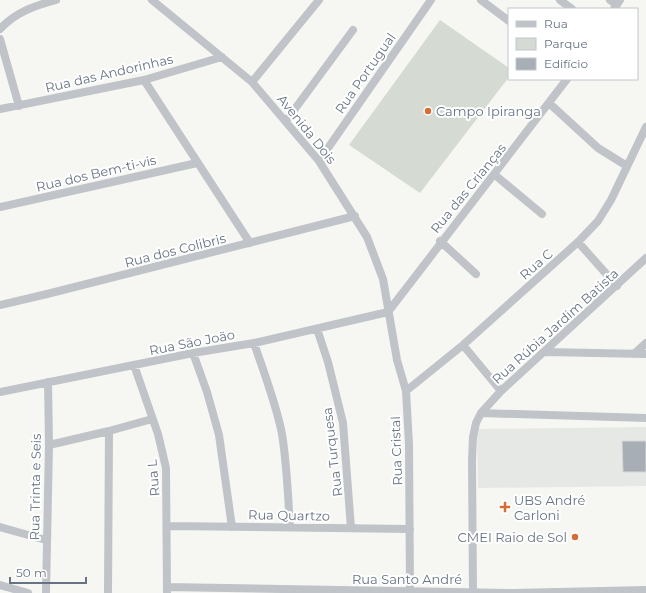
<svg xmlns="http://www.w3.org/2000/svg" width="646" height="593" font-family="Montserrat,sans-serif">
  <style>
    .built { fill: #e6e8e6 }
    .green { fill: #d5dbd3 }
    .building { fill: #a8aeb5; stroke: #d7d8d6 }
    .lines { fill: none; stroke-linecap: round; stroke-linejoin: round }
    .minor { stroke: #c0c3c7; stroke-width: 8 }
    .poi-dot { fill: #d56e34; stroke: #fff; stroke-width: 1.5 }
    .labels { text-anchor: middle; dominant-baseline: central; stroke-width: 4; stroke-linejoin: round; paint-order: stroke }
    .street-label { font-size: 13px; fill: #677382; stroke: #fff }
    .poi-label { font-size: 13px; fill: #677382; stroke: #fff; text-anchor: start }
  </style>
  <rect width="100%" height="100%" fill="#f6f6f3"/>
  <path class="built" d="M 646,427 L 646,486 L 478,488 L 477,429 Z"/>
  <path class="green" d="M 440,20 L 509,68 L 509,77 L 420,193 L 349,145 Z"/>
  <path class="building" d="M 622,441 L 646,441 L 646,472 L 623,472 Z"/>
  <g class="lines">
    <path class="minor" d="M 152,0 L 252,82 L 319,161 L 367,237 L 383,279 L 397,360 L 406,391 L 409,444 L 410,591
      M 481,0 L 509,21
      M 560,0 L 572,9
      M 610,0 L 617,5
      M 614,9 L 620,0
      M 0,29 C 16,12 34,6 56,0
      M 0,39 L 19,106
      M 144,80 L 250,243
      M 252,82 L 319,0
      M 549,103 L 598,148 L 627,166
      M 0,109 L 144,80 L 222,57
      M 286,121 L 353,30
      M 319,161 L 431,0
      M 495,175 L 542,214
      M 0,207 L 197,163
      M 440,241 L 476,274
      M 578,242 L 617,286
      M 0,305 L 47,294 L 355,216
      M 388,312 L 567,79
      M 317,329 L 328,362 L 343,423 L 351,528
      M 254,343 C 264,373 276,403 282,434 C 287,465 288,496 290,527
      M 463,345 L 501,391
      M 545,352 L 646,354
      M 193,353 L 207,392 L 219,435 L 232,527
      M 634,354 L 646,343
      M 134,365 L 158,434 L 166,468 L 167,593
      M 406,391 L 463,345 L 578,242 L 598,221 L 611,200 L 646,127
      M 0,392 L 193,353 L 254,343 L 388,312
      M 481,413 L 646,418
      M 49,445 L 109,431 L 152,419
      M 168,526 L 410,529
      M 0,527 L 46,540
      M 0,585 L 28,593
      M 167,587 L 514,593 L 646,590
      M 473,592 L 472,460 L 473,437 L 476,423 L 481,413 L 501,391 L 646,258
      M 46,593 L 49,445 L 48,382
      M 108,593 L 109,431"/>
  </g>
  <g class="poi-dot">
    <circle cx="428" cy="111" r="4"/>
    <path d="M503 501h4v4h4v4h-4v4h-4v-4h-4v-4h4z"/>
    <circle cx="575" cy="537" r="4"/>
  </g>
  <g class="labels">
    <g class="street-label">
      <text transform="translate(109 73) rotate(-13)">Rua das Andorinhas</text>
      <text transform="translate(365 73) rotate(-55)">Rua Portugual</text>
      <text transform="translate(307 129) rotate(51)">Avenida Dois</text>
      <text transform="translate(96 173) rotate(-13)">Rua dos Bem-ti-vis</text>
      <text transform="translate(468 188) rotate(-51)">Rua das Crianças</text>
      <text transform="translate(175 250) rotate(-14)">Rua dos Colibris</text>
      <text transform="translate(536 264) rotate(-41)">Rua C</text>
      <text transform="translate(555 326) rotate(-42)">Rua Rúbia Jardim Batista</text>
      <text transform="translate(192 342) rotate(-11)">Rua São João</text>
      <text transform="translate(396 451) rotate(-92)">Rua Cristal</text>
      <text transform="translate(332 452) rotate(-97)">Rua Turquesa</text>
      <text transform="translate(153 478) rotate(-95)">Rua L</text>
      <text transform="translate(35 487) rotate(-89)">Rua Trinta e Seis</text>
      <text transform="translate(289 515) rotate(1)">Rua Quartzo</text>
      <text x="407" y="579">Rua Santo André</text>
    </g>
    <g class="poi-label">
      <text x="436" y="111">Campo Ipiranga</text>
      <text x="514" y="500">UBS André<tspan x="514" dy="15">Carloni</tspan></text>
      <text x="567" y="537" text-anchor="end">CMEI Raio de Sol</text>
    </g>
  </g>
  <rect x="508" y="8" width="130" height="72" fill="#ffffff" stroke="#c2c7cd"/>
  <rect x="516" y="21" width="20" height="6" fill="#c0c3c7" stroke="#c2c7cd"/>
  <text x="544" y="28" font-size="12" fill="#677382">Rua</text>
  <rect x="516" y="38" width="20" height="12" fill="#d5dbd3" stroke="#c2c7cd"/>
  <text x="544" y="48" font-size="12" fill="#677382">Parque</text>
  <rect x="516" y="58" width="20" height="12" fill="#a8aeb5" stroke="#c2c7cd"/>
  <text x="544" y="68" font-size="12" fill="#677382">Edifício</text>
  <path d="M10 577v6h76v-6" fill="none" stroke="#677382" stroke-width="2"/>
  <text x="16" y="577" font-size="12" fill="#677382" stroke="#ffffff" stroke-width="3" paint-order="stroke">50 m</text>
</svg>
